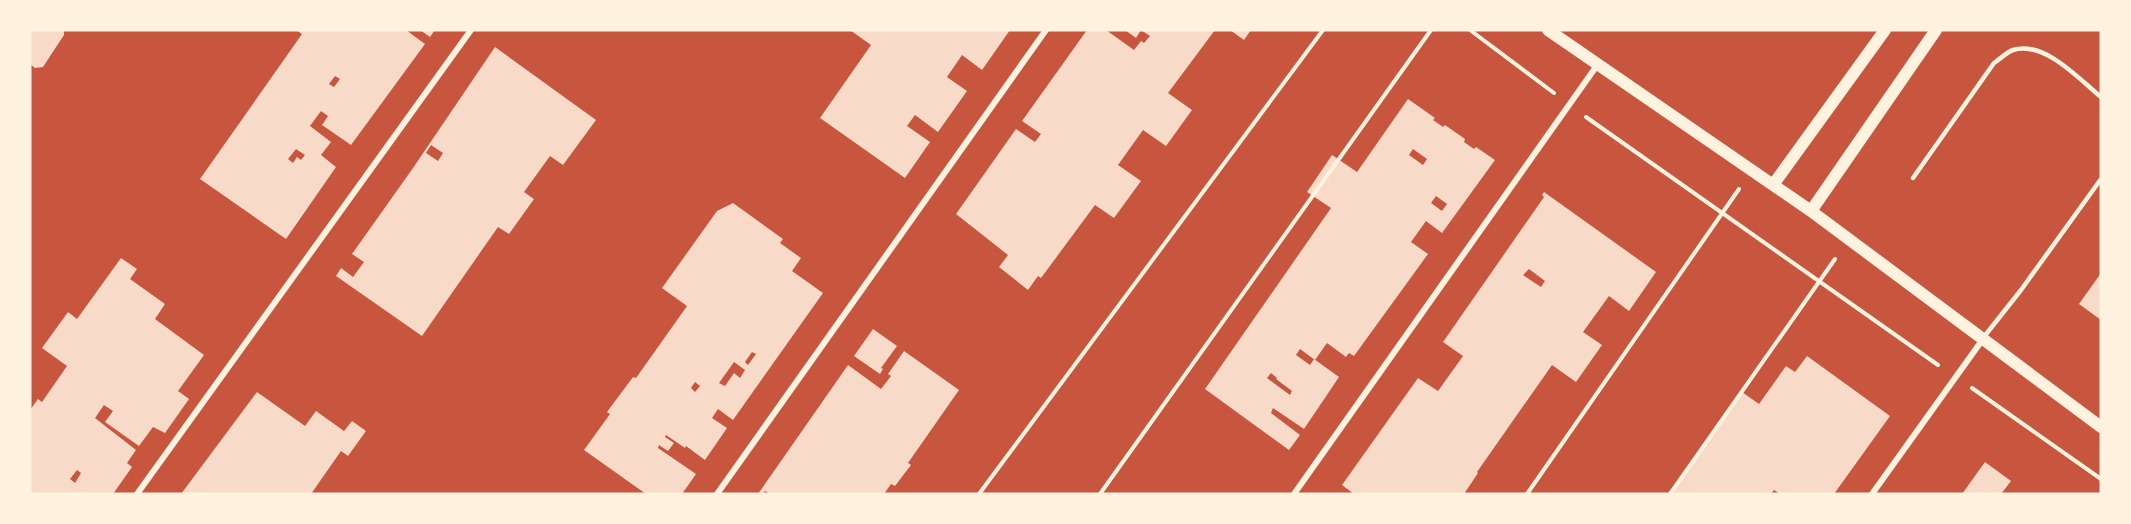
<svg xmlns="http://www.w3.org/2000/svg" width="2131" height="524" font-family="'Alegreya Sans',sans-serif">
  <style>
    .building { fill: #f7dbc8; fill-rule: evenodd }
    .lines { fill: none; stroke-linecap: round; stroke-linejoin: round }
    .path { stroke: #fff3e0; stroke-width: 4 }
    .service { stroke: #fff3e0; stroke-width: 4.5 }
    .minor { stroke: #fff3e0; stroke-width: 6 }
    .secondary { stroke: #fff3e0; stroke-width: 12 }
  </style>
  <rect width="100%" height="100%" fill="#c8553d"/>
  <path class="building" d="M 30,30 L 64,30 L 64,35 L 43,67 L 35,68 L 30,64 Z
    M 296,30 L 406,30 L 425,44 L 351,145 L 322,125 L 328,116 L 321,111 L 310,126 L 331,142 L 321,155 L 336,167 L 286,239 L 200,179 L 302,34 ZM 335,76 L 340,79 L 334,87 L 329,84 ZM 296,149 L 305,155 L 301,160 L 297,157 L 293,163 L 288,159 Z
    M 420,30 L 435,30 L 430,37 Z
    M 850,30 L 1010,30 L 982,70 L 962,55 L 947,77 L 967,91 L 938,132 L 915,115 L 907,126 L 930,142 L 905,178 L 820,118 L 871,45 Z
    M 1087,30 L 1106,30 L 1134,50 L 1141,41 L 1144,43 L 1150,36 L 1141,30 L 1136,38 L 1125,30 L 1215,30 L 1168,93 L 1192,110 L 1166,146 L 1143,130 L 1118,165 L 1141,181 L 1114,218 L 1095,205 L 1041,278 L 1038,276 L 1028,290 L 999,267 L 1008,255 L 956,214 L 1016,129 L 1035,142 L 1041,134 L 1022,121 Z
    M 1230,30 L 1251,30 L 1244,40 Z
    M 495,47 L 596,120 L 563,165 L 550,156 L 524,192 L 534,199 L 509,234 L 498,227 L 422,336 L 336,276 L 341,268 L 353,277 L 364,262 L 352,254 L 413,168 ZM 431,145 L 443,153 L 438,161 L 426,153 Z
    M 1408,99 L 1435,118 L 1433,120 L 1443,127 L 1445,125 L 1465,139 L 1464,142 L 1474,149 L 1476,147 L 1495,160 L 1442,233 L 1426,221 L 1411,242 L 1428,254 L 1354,356 L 1349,353 L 1346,357 L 1327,343 L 1315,360 L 1300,349 L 1296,355 L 1310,365 L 1314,359 L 1339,377 L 1304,429 L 1273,408 L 1271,413 L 1300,435 L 1289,450 L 1205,389 L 1331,208 L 1307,192 L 1332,155 L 1357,172 ZM 1413,149 L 1427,159 L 1423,165 L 1409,155 ZM 1436,196 L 1447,204 L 1442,211 L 1431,203 ZM 1271,373 L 1277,378 L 1276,379 L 1292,391 L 1290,395 L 1267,378 Z
    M 1544,192 L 1656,272 L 1629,311 L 1609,296 L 1583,332 L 1602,345 L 1576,382 L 1552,365 L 1477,472 L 1478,473 L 1464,494 L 1354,494 L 1342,485 L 1418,378 L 1438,391 L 1463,356 L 1443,342 L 1544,197 L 1542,195 ZM 1529,269 L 1545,281 L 1541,287 L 1523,275 Z
    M 733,203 L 783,239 L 780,243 L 801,258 L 792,271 L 823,293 L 733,420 L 718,409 L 712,418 L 727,428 L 705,460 L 686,446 L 685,448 L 666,435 L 665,437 L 674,443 L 668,451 L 659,445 L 658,448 L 696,474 L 682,494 L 646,494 L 584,450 L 610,414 L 607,412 L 633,377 L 636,378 L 687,306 L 662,288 L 717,211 ZM 752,352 L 756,354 L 748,365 L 745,362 ZM 734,362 L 745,370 L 740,378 L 734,373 L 725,386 L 719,383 ZM 695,382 L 700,386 L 695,392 L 691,388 Z
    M 121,258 L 137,269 L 130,279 L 165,304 L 155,319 L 204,355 L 178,391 L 189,399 L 165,433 L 153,427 L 139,446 L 105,422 L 113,411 L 104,405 L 95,418 L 136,450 L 127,463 L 132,467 L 113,494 L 30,494 L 30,410 L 38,399 L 42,402 L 67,366 L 42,348 L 68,312 L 77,319 ZM 77,470 L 81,473 L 75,483 L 70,479 Z
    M 2101,273 L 2101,320 L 2079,304 Z
    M 873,329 L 897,346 L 881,368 L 883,369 L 880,374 L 854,356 Z
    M 904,351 L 959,390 L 908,463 L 911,465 L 895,486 L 891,484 L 884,494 L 770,494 L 765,491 L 763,494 L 758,494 L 848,365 L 881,389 L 891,376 L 888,374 Z
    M 1807,356 L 1890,416 L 1834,494 L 1780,494 L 1774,490 L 1771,494 L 1669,494 L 1742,392 L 1759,404 L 1786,366 L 1795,372 Z
    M 257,392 L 305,426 L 316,411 L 344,431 L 352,421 L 366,431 L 348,456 L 341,451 L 311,494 L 181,494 Z
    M 1985,462 L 2011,481 L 2001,494 L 1962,494 Z"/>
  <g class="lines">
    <path class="path" d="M 1470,30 L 1554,93
      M 1586,117 L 1938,365
      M 1972,388 L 2101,479
      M 979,494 L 1323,30
      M 1100,494 L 1431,30
      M 1527,494 L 1739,189
      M 1670,494 L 1835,259"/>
    <path class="service" d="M 1913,178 L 1994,63 C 2000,59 2007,52 2013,50 C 2044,40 2079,79 2101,97
      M 1983,338 L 2021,290 L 2101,179"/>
    <path class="minor" d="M 137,494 L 471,30
      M 717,494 L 1046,30
      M 1294,494 L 1598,64
      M 1872,494 L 1983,339"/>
    <path class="secondary" d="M 1548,30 L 1811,211 L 2101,427
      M 1773,185 L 1885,30
      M 1811,211 L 1936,30"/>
  </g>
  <rect width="2131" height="524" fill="none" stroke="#fff3e0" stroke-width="63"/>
</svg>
